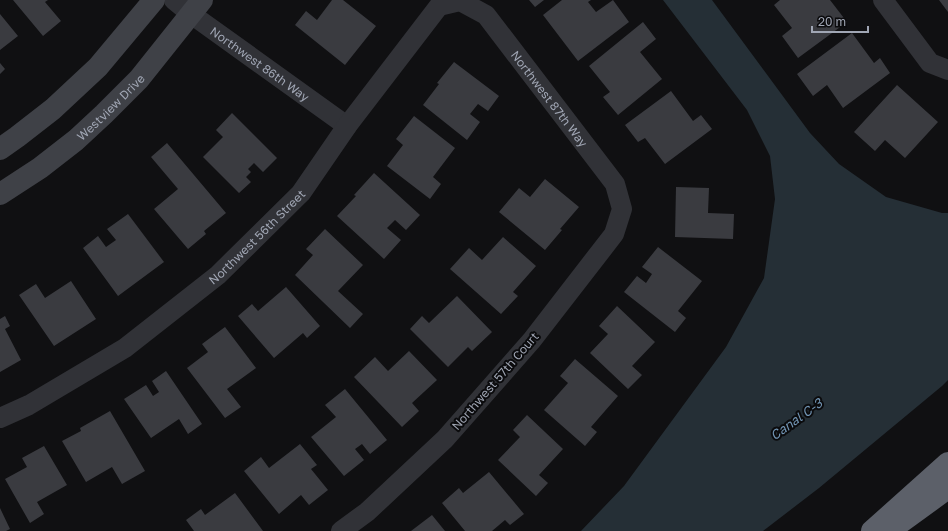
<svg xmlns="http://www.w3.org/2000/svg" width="948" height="531" font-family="'Golos Text',sans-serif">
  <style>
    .water { fill: #252f36 }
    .building { fill: #3a3b40 }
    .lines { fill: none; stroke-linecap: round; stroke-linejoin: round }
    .street { stroke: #313237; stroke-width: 20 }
    .secondary { stroke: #3f4147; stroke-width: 22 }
    .highway { stroke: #5c6069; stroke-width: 22 }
    .labels { text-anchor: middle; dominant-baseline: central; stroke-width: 4; stroke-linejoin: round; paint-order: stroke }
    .street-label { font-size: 12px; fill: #a0a6b4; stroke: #0b0b0d }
    .water-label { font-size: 13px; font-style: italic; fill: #7295b4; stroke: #0b0b0d }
  </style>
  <rect width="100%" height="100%" fill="#101012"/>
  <path class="water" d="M 663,0 L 712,0 L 810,133 L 839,164 L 886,197 L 942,213 L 948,213 L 948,380 L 942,386 L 819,488 L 763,531 L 581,531 L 624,486 L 726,347 L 764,278 L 775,199 L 770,156 L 747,110 Z"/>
  <path class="building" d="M 13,0 L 48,0 L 45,2 L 61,21 L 43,36 Z
    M 332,0 L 343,0 L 376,26 L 345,65 L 295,25 L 306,11 L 317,20 Z
    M 529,0 L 544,0 L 535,7 Z
    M 562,0 L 591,0 L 588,2 L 596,12 L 613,0 L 629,22 L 578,61 L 543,15 Z
    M 780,0 L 830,0 L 847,22 L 798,58 L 782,36 L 792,28 L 774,5 Z
    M 939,0 L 948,0 L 948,12 Z
    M 0,14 L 18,36 L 0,50 Z
    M 643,22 L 656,39 L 640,52 L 662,79 L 618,115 L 603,97 L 610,92 L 589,66 Z
    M 852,33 L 874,63 L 880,58 L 890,73 L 843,108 L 827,85 L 813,96 L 797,74 Z
    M 454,62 L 499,96 L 488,111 L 478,104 L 470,114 L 480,122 L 467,140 L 423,105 L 439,84 L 437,83 Z
    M 0,63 L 5,69 L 0,74 Z
    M 897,85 L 938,122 L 905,158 L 885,140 L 875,151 L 854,132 Z
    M 671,91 L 693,121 L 701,115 L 712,129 L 665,164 L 645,138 L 638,142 L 625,125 Z
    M 232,113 L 277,158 L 263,172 L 254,163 L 248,169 L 251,172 L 246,177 L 251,182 L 239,193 L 203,157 L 223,137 L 216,130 Z
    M 414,116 L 455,148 L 433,177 L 441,184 L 430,199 L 387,166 L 403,145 L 396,139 Z
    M 167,143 L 226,213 L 204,231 L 206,234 L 188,249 L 154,209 L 178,189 L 151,157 Z
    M 374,173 L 420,215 L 406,230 L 395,220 L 387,228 L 401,240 L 384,259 L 337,216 L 356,196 L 354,195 Z
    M 545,179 L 579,207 L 560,229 L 562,230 L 545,250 L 499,212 L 519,188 L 530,197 Z
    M 676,187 L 709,188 L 708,213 L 734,214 L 733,239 L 675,237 Z
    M 128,214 L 164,262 L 118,296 L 83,248 L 98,236 L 106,247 L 116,240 L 107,229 Z
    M 325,229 L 363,265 L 338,291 L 363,314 L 350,328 L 295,275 L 313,255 L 306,249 Z
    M 503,237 L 536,266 L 513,292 L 518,296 L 501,314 L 450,269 L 469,248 L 482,260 Z
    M 658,247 L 702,281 L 678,311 L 686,318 L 675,332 L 624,292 L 637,276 L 646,283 L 652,274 L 642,267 Z
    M 71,281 L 96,319 L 54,346 L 19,295 L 36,284 L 45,298 Z
    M 286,287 L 320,326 L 307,338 L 303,333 L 274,358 L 238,316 L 252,304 L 258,311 Z
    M 457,296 L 492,332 L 472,351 L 468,347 L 448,367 L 410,329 L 422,316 L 429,323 Z
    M 617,306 L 655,342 L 632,366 L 642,375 L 628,389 L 590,353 L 608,334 L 599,326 Z
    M 5,316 L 10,326 L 5,329 L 21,360 L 0,372 L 0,319 Z
    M 225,327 L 256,368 L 227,389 L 241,407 L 225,418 L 187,368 L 208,352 L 202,344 Z
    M 409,351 L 437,380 L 412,403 L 419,411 L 402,427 L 354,377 L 375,357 L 388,371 Z
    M 575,359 L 618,396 L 591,427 L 597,432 L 585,446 L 544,410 L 568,383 L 560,376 Z
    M 166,371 L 202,424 L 188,434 L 179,419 L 151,438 L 124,399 L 146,385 L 153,396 L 159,392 L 152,381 Z
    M 345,389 L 387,440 L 370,454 L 362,444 L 355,449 L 364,460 L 344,476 L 311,437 L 336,417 L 325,405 Z
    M 110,411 L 145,471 L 122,484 L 112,467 L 86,482 L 62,441 L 81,431 L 80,428 Z
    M 527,415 L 563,449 L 539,475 L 548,483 L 536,496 L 498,460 L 520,437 L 513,430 Z
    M 300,444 L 317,465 L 311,469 L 328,490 L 309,505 L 301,495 L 279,514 L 244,471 L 261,457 L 269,468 Z
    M 44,446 L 67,485 L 37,502 L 44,514 L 30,523 L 5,479 L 27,467 L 22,458 Z
    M 489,472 L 524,514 L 510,525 L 505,520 L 492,531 L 465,531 L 442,503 L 459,488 L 463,493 Z
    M 235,493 L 263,531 L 194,531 L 186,520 L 201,509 L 205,515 Z
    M 0,508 L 10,529 L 6,531 L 0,531 Z
    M 432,515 L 445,531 L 411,531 Z"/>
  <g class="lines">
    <g class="street">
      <path id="s1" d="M 174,0 L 191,14 L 347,126"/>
      <path d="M 883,0 L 930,63 L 948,70"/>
      <path id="s2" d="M 0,418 L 29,405 L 125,348 L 218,275 L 301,193 L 347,126 L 439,6 L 460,1 L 486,15 L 615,184 L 622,209 L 614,234 L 532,340 L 445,439 L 367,512 L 341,531"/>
    </g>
    <g class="secondary">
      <path d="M 0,149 L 17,137 L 53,109 L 98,67 L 154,0"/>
      <path id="s3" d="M 0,194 L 40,168 L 76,140 L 104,114 L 139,79 L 202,0"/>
    </g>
    <path class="highway" d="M 897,525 L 948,488
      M 872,531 L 948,463"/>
  </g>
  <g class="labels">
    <g class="street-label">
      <text stroke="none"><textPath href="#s1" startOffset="107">Northwest 86th Way</textPath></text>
      <text stroke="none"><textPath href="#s2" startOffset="767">Northwest 87th Way</textPath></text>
      <text stroke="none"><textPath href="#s3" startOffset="141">Westview Drive</textPath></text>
      <text stroke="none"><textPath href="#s2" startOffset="316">Northwest 56th Street</textPath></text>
      <text transform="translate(495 381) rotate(-49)">Northwest 57th Court</text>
    </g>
    <g class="water-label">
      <text transform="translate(796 419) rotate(-36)">Canal C-3</text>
    </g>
  </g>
  <path d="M812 26v6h56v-6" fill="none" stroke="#a0a6b4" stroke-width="2"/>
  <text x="818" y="26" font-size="12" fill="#a0a6b4" stroke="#0b0b0d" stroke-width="3" paint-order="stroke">20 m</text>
</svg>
